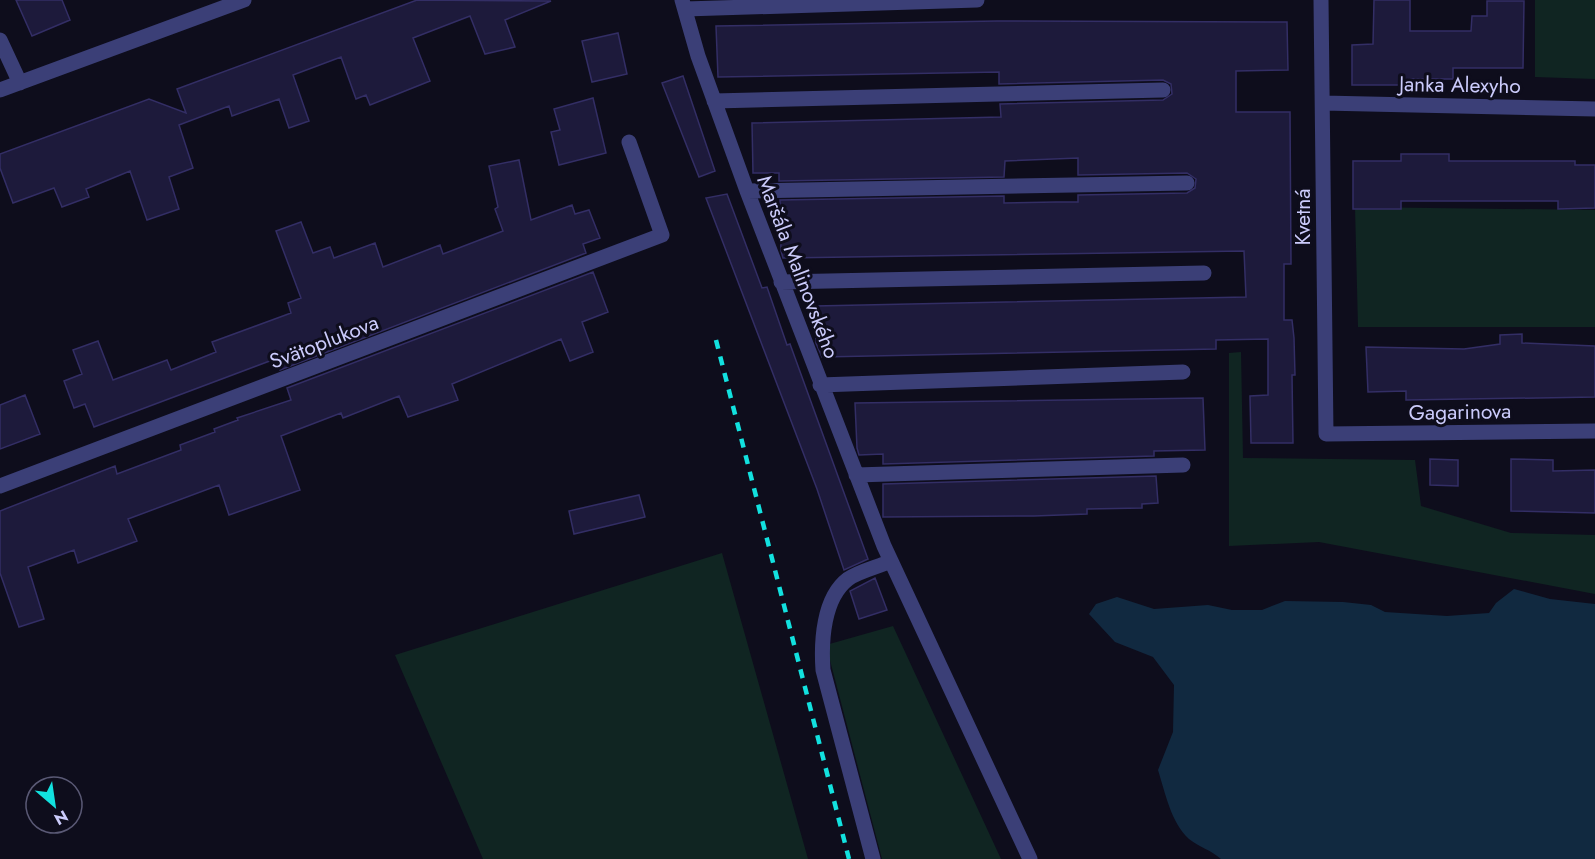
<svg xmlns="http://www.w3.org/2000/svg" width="1595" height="859" font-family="Jost,sans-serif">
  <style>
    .green { fill: #102522 }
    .water { fill: #112940 }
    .building { fill: #1d1a3b; stroke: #332e65; stroke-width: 1.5 }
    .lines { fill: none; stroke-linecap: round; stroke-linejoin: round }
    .minor { stroke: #3b3f77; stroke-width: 15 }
    .rail { stroke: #12e1df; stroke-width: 4.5; stroke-dasharray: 9 8; stroke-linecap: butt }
    .labels { text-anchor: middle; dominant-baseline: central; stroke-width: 6; stroke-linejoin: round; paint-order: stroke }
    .street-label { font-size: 21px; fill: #cbcbfb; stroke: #0e0d1c }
  </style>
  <rect width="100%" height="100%" fill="#0e0d1c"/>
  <path class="green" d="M 1535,0 L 1595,0 L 1595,79 L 1535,77 Z
    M 1355,207 L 1595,210 L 1595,327 L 1358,327 Z
    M 1241,352 L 1243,458 L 1415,460 L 1421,506 L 1511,533 L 1595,535 L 1595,594 L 1319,542 L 1229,546 L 1229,353 Z
    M 722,553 L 808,859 L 483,859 L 395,655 Z
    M 893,626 L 1001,859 L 882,859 L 826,645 Z"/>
  <path class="water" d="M 1514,589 L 1550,599 L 1595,604 L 1595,859 L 1221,859 C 1211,850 1199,847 1189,839 C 1171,823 1165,792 1158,770 L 1173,732 L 1174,685 L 1153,657 L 1115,642 L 1089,614 L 1096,604 L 1117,597 L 1154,609 L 1208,605 L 1232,610 L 1262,610 L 1285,601 L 1343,602 L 1371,605 L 1385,612 L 1447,616 L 1489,613 L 1496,603 Z"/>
  <path class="building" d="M 16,0 L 62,0 L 70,20 L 32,36 Z
    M 417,0 L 551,1 L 505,20 L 515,47 L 485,54 L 470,16 L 413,38 L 430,81 L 370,105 L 366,95 L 356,99 L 341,57 L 293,75 L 309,121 L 289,128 L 279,99 L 232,116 L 229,106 L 179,125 L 193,168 L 169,177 L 179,209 L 147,220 L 130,171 L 86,189 L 89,197 L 62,207 L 54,188 L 13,203 L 0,168 L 0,154 L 149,99 L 186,113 L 177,89 Z
    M 1374,0 L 1410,0 L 1410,31 L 1471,31 L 1472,16 L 1487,16 L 1487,1 L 1524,1 L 1523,68 L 1453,68 L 1453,79 L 1409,79 L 1409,85 L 1352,85 L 1352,45 L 1373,44 Z
    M 997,21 L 1287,22 L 1288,70 L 1236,71 L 1236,112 L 1290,112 L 1291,264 L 1284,264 L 1284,320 L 1292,320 L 1294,338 L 1295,375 L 1292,375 L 1293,443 L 1251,443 L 1250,396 L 1268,395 L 1268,339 L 1216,340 L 1216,349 L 822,357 L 816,343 L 815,306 L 1246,297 L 1244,251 L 783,258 L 781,251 L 780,200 L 1004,196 L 1004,203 L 1056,202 L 1078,202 L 1078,195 L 1187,193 L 1195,188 L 1196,179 L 1187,173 L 1078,175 L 1078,158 L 1005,161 L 1004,177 L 779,181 L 779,173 L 753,173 L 752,123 L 1001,117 L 1000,104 L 1163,100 L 1172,94 L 1171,84 L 1163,80 L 999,84 L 999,72 L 718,77 L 716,26 Z
    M 618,33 L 627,74 L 592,82 L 582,41 Z
    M 683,76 L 715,171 L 699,177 L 662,83 Z
    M 593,98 L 606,153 L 559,165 L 551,132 L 560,130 L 554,109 Z
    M 1401,154 L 1449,154 L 1449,161 L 1575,161 L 1575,165 L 1595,165 L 1595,208 L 1558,209 L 1558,201 L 1401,201 L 1401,209 L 1353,209 L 1353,161 L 1401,161 Z
    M 519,160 L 531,220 L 572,205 L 575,214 L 589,210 L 600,238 L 583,244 L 586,253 L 280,370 L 275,359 L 94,427 L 85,404 L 74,408 L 64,381 L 82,374 L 73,350 L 98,341 L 113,380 L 167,360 L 171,370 L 216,352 L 212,342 L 291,313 L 288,303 L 301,298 L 276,231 L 301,222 L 313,253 L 330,247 L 334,258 L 375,243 L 383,267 L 440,245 L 443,254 L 503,231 L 495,209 L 498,207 L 489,166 Z
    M 727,194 L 762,288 L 767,287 L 787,345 L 790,344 L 868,559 L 844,570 L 817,489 L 706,198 Z
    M 593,272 L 608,312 L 582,322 L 593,352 L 570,361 L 561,339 L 452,384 L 458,400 L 408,417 L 399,396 L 343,418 L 341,413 L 281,436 L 300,490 L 229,515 L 219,485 L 128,519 L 137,541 L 78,563 L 74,550 L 28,567 L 44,619 L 19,627 L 0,573 L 0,511 L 115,466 L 117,474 L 181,450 L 180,445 L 215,432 L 214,429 L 238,420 L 237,418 L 291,400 L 287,388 Z
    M 1522,334 L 1522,343 L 1595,346 L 1595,397 L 1406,400 L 1406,391 L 1368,392 L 1366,347 L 1464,349 L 1500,344 L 1500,335 Z
    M 25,395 L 40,434 L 0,449 L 0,405 Z
    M 1203,398 L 1205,450 L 1154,451 L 1154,456 L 883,464 L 883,454 L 859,455 L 857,448 L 855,403 Z
    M 1430,459 L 1458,460 L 1458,486 L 1430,485 Z
    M 1511,459 L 1553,460 L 1553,471 L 1595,470 L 1595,513 L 1511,511 Z
    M 1156,476 L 1158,503 L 1142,504 L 1142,508 L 1087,509 L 1087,514 L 1034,516 L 883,517 L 883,484 Z
    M 639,495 L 645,517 L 574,534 L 569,511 Z
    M 875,578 L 887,610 L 859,619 L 850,591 Z"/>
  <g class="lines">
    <path class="minor" d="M 682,0 L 698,56 L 747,191 L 884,546 L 1030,859
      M 1321,0 L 1326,434 L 1595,431
      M 685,9 L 977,0
      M 0,40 L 20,83
      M 0,90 L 244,0
      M 714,101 L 1163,90
      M 1323,103 L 1595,109
      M 747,191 L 1187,183
      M 781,282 L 1204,273
      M 820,385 L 1183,372
      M 856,475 L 1183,465
      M 0,486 L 662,235 L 629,142
      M 873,859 L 823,670 C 821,642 823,598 848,579 C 859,571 878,567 891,561"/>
    <path class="rail" d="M 716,340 L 849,859"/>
  </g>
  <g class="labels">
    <g class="street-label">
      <text transform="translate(1460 85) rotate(1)">Janka Alexyho</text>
      <text transform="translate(1303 217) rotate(-90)">Kvetná</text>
      <text transform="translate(798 267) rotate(69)">Maršála Malinovského</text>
      <text transform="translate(324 342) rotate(-21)">Svätoplukova</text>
      <text transform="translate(1460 412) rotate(-1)">Gagarinova</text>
    </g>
  </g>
  <g transform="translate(54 805) rotate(151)"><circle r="28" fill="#0e0d1c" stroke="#5a5975" stroke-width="1.5"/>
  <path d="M0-4.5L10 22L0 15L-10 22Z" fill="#12e1df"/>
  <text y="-9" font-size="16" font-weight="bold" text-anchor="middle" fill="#cbcbfb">N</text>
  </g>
</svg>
